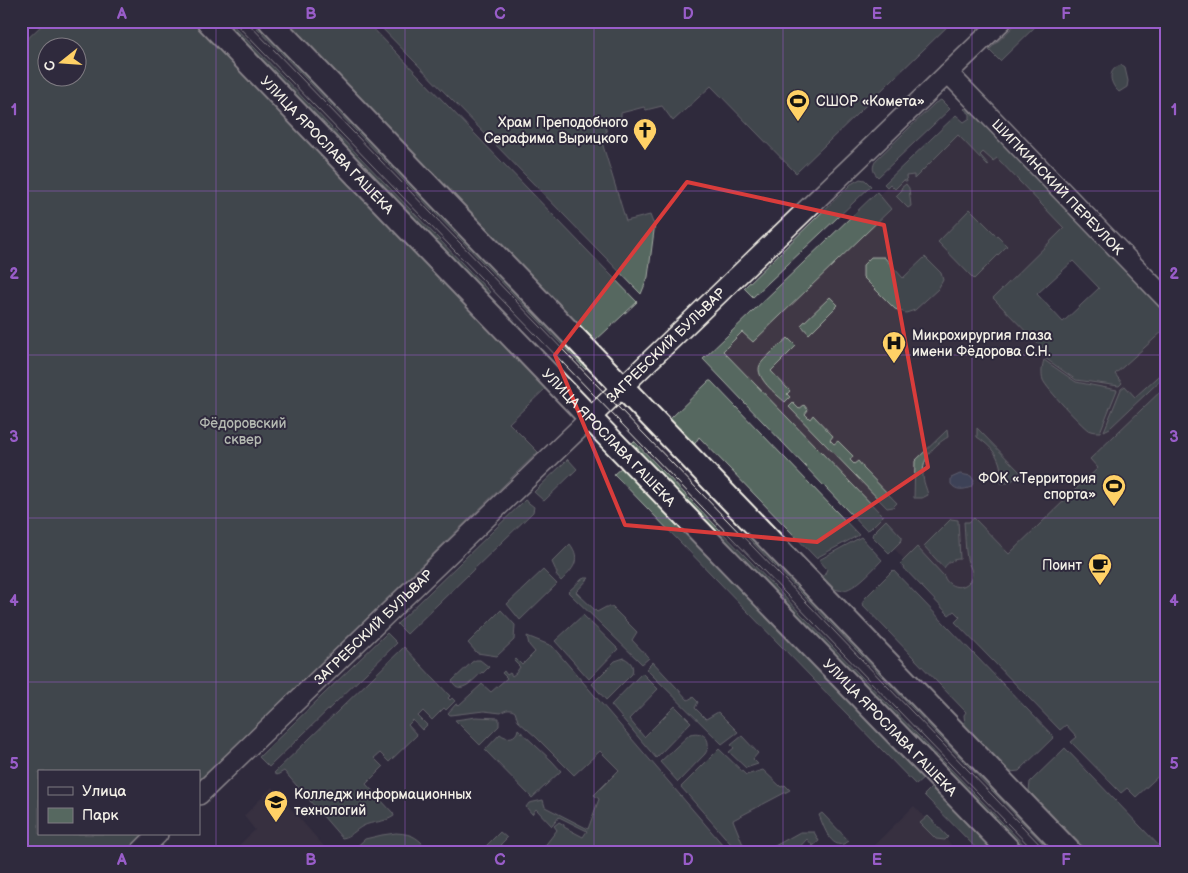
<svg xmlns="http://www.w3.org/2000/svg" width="1188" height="873" font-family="'Balsamiq Sans',sans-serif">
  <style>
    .built { fill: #413845 }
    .green { fill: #566860; stroke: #a5aca4; fill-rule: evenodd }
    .water { fill: #505e79; stroke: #9299a5 }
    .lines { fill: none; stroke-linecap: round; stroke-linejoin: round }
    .minor-casing { stroke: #f4f1e8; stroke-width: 22 }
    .tertiary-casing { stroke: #f4f1e8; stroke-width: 26 }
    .minor { stroke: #2f2a3d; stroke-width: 19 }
    .tertiary { stroke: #2f2a3d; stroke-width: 22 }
    .tram { stroke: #f4f1e8; stroke-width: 1 }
    .marked { fill: none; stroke: #d93c3b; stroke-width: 4; stroke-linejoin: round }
    .grid { fill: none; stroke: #995dc9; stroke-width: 1; stroke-opacity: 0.55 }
    .labels { text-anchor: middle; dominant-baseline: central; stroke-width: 4; stroke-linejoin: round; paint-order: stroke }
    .poi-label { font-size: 14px; fill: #f4f1e8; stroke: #2f2a3d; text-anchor: start }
    .street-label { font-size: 14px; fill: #f4f1e8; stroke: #2f2a3d }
    .park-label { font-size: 14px; fill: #b5bab2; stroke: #2f2a3d }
    .neatline { fill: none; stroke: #995dc9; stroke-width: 2 }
    .grid-label { font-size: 16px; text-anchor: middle; font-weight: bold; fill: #995dc9 }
  </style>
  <rect width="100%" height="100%" fill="#2f2a3d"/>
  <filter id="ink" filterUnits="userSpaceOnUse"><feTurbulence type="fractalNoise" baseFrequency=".02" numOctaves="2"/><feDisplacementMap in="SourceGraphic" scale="10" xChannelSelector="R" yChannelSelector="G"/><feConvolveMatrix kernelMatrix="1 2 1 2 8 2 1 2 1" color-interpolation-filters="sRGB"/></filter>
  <g filter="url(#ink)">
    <path class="built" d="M 958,119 L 1071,234 L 1006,298 L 1074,374 L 1144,309 L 1167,332 L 1167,405 L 952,613 L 875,527 L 713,355 Z
      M 272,787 L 328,851 L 328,852 L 232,852 L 255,830 L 244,816 Z
      M 914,806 L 958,852 L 867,852 Z"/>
    <path class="green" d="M 46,21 L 193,21 L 546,388 L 509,423 L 538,452 L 199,781 L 199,772 L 39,772 L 39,834 L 143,834 L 125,852 L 21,852 L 21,45 ZM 48,48 L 78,48 L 78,78 L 48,78 Z
      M 220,21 L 229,21 L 490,292 L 486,295 Z
      M 285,21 L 366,21 L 637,302 L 595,341 Z
      M 375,21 L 953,21 L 796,173 L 711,86 L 673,121 L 662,106 L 646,110 L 644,107 L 621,113 L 621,118 L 604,123 L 608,136 L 601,139 L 626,221 L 650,215 L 653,223 L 655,223 L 648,277 L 641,294 Z
      M 1019,21 L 1041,21 L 1000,61 L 989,50 Z
      M 260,24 L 589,365 L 585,369 L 256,27 Z
      M 1121,65 L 1125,68 L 1128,81 L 1127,87 L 1119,92 C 1110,84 1106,70 1121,65 Z
      M 941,100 L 950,109 L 878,177 C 872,171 872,167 876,160 L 935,103 Z
      M 965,108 L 971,113 L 972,111 L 1167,313 L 1167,332 L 1164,330 L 1115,374 L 1122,383 L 1119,386 L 1076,380 L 1045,358 L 1048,354 L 993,298 L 1064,228 L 997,158 L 993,161 L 983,152 L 980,155 L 989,165 L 988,166 L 958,135 L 914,179 L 914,175 L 906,176 L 907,182 L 904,180 L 895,189 L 890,184 L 887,187 L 884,184 L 956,115 L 964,122 L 970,118 L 970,114 L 964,109 ZM 1073,261 L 1099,288 L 1063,322 L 1037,294 Z
      M 860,179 L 865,180 L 871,186 L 753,297 L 744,288 L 851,184 Z
      M 906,184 L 909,188 L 911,206 L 908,208 L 896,196 L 902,190 L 901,188 Z
      M 877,192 L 891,209 L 753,342 L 742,332 L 723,351 L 883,516 L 870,529 L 866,530 L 703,359 Z
      M 970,209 L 1007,246 L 974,279 L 938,242 Z
      M 871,257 L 884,257 L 903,278 L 925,257 L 941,273 L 943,280 L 938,289 L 915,310 L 906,313 L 895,309 L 863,277 L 863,265 Z
      M 830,297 L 838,305 L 809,334 L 801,325 Z
      M 788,338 L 796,346 L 771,371 L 790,391 L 787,394 L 790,397 L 785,402 C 777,395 754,377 760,365 C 762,360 782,343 788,338 Z
      M 1044,360 L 1076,382 L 1117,390 L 1100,432 C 1096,432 1092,432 1088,430 C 1081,425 1046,388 1043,380 C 1041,373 1042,366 1044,360 Z
      M 1167,368 L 1167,374 L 1110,428 L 1104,431 L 1121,389 L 1125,386 L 1135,397 Z
      M 709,381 L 711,381 L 859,535 L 816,558 L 699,437 L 694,445 L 670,419 Z
      M 1167,385 L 1167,768 L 1136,797 L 1127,788 L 1121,793 L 1071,742 L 1077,737 L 1066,725 L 1060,730 L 955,622 L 960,617 L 954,611 L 949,615 L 900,564 L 917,547 L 944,576 C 949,591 971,590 972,574 C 972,568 968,564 967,559 C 965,547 965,534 964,522 L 969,522 L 974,518 L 1009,554 L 1098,468 L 1090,459 Z
      M 793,403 L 799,409 L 804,405 L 808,410 L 805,414 L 810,419 L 813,415 L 833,436 L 830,440 L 834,444 L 838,441 L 853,456 L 850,460 L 854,464 L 858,461 L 863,467 L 863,468 L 897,503 L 893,507 L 887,508 L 789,407 Z
      M 977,428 L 1022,474 L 1008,483 L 1001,483 C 1003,461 995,449 977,437 Z
      M 947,430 L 948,437 C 934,445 922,458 923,476 C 923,482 927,489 928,495 L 922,498 L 914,498 L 915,461 Z
      M 634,441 L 1031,852 L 1025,852 L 631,444 Z
      M 568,459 L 577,469 L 544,501 L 534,492 Z
      M 622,467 L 924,778 L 916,785 L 614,474 Z
      M 525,500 L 534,507 L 533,512 L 407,634 L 397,624 Z
      M 951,519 L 958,520 L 960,559 C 953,559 948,562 944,568 L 924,546 Z
      M 886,520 L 902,537 L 902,540 L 889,553 L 872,536 L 873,533 Z
      M 751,534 L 1058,852 L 1051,852 L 747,537 Z
      M 861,537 L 882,560 C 873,569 852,594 838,590 C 831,588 827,583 823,578 L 827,569 L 819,560 Z
      M 570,544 C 582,560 573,569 561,581 L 556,575 L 557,573 L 552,562 Z
      M 543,570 L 557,584 L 520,620 L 507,604 Z
      M 893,570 L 1054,737 L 1019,771 L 1010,772 L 965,725 L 964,715 L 966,712 L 862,604 L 865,598 Z
      M 585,578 L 589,578 L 576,592 L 597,612 L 606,607 L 612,607 L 637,632 L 632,640 L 649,658 L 642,664 L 568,592 L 582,579 Z
      M 501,610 L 515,625 L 514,640 L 497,656 L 477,653 L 468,643 Z
      M 583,615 L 618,649 L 589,679 L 555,641 Z
      M 387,633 L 397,643 L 269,767 L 259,757 Z
      M 527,636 L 552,646 L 729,852 L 540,852 L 557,830 L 554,826 L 559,822 L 564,825 L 564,827 L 583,837 L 587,831 L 559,817 L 552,826 L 536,809 L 532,814 L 526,807 L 529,803 L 543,800 L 545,807 L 588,829 L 599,799 L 594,795 L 619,770 L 600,751 L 574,775 L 536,737 L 518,721 L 515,712 C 511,709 506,709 501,713 L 484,711 L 450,715 L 448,713 L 456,704 L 459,705 L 482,684 L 491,692 L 507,678 L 502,673 L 504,671 L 507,675 L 510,673 L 512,676 L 516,673 L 520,667 L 514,661 L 516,659 L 522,665 L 535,652 L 529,645 Z
      M 404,647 L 450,696 L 448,698 L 450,700 L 452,698 L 455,701 L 446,710 L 444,708 L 432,720 L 423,711 L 418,716 L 427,725 L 422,730 L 413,720 L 408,725 L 417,735 L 389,762 L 380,753 L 374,758 L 383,767 L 366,784 L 393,813 L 394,816 C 384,823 373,821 363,826 C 355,830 351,837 342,838 L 284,771 L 277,775 L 274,773 Z
      M 624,658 C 632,662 634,667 632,674 L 606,700 L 592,684 L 615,661 Z
      M 476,660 L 480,660 L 489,667 L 483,673 L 482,672 C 474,679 460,697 452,681 L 472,662 Z
      M 653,662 L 688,700 L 693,697 L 698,702 L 695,708 L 706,719 L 718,712 L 738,732 L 722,744 L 646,669 Z
      M 642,673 L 658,689 L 629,719 L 644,737 L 675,706 L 691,722 L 656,758 L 611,705 Z
      M 476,717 L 499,718 L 499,726 L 480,745 L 455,720 Z
      M 518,729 L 552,761 L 561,771 L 532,798 L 485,750 L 500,734 C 507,740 517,738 518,729 Z
      M 690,734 C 705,730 713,742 705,754 L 678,782 L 660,762 Z
      M 742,736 L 758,753 L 753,759 L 758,764 L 746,768 L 729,752 L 734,748 L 731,745 Z
      M 1065,748 L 1165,852 L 1088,852 L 1029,791 L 1030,782 Z
      M 719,749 L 746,775 L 763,770 L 781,787 L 785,785 L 790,790 L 733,820 L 746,852 L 738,852 L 681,787 Z
      M 932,787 L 994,852 L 980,852 L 924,795 Z
      M 822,813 L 849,841 C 832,854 824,827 819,815 Z
      M 928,816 L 948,837 L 945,840 L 936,839 L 920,823 Z
      M 500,832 L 507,838 L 501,844 L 509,852 L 480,852 Z
      M 800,832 L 814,832 L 819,841 L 813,846 L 807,839 L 795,852 L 764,852 Z
      M 396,833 C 415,834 417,838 431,852 L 351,852 L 365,839 L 382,835 Z"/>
    <path class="water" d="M 960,474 L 971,476 L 974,481 L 971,487 C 964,490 956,491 951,484 L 951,478 Z"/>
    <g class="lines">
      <g class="minor-casing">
        <g id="minor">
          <path id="s1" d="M 948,73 L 1167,300"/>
          <path id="s2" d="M 199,795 L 1002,21"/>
          <path d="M 140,852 L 158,834"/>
        </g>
      </g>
      <g class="tertiary-casing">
        <g id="tertiary">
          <path id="s3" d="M 208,21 L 618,447 L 1011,852"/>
          <path d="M 270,21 L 1070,852"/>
        </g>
      </g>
      <use href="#minor" class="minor"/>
      <use href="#tertiary" class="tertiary"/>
      <path class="tram" d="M 233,21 L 1035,852
        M 246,21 L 1047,852"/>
    </g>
  </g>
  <path d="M0 0H1188V873H0ZM 687,182 L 884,225 L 928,467 L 817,542 L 625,525 L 555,355 Z" fill="#2f2a3d" fill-opacity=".55" fill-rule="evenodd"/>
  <path class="marked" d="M 687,182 L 884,225 L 928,467 L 817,542 L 625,525 L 555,355 Z"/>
  <path class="grid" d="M 216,21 L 216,852M 405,21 L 405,852M 594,21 L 594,852M 783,21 L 783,852M 972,21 L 972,852M 21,191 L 1167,191M 21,355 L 1167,355M 21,518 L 1167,518M 21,682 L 1167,682"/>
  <defs>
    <g id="stadium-pin" transform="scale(1.25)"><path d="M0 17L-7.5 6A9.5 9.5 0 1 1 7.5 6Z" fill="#ffd166" stroke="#2f2a3d"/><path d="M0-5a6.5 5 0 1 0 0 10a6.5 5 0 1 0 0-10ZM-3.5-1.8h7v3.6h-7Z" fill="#111"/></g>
    <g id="church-pin" transform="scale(1.25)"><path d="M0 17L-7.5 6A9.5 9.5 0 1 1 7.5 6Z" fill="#ffd166" stroke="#2f2a3d"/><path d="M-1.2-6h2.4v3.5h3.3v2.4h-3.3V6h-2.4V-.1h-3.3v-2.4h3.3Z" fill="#111"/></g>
    <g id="hospital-pin" transform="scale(1.25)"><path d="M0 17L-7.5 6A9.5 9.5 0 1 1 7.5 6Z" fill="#ffd166" stroke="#2f2a3d"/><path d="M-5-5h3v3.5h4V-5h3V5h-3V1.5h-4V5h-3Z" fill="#111"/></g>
    <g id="cafe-pin" transform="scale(1.25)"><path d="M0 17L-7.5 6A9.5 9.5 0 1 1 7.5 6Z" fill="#ffd166" stroke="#2f2a3d"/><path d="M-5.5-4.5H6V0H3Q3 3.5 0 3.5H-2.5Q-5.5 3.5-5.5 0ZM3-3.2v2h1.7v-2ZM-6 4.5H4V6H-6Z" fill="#111"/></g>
    <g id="university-pin" transform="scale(1.25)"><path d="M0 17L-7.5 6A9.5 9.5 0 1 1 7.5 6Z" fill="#ffd166" stroke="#2f2a3d"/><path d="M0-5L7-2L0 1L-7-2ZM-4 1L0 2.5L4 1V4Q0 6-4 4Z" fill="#111"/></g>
  </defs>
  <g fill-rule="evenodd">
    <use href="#stadium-pin" x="798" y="101"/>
    <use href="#church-pin" x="645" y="130"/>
    <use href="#hospital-pin" x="894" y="343"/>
    <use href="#stadium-pin" x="1114" y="486"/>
    <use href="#cafe-pin" x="1100" y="565"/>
    <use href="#university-pin" x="276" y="802"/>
  </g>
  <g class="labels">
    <g class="poi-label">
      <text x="816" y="101">СШОР «Комета»</text>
      <text x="628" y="122" text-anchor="end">Храм Преподобного<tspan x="628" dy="16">Серафима Вырицкого</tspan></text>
      <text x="912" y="335">Микрохирургия глаза<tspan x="912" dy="16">имени Фёдорова С.Н.</tspan></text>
      <text x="1096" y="478" text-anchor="end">ФОК «Территория<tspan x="1096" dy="16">спорта»</tspan></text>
      <text x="1082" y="565" text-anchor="end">Поинт</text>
      <text x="294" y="794">Колледж информационных<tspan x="294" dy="16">технологий</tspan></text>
    </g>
    <g class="street-label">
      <text stroke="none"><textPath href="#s3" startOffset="172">УЛИЦА ЯРОСЛАВА ГАШЕКА</textPath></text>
      <text stroke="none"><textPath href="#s1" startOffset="158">ШИПКИНСКИЙ ПЕРЕУЛОК</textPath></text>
      <text stroke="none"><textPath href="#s2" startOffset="648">ЗАГРЕБСКИЙ БУЛЬВАР</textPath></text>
      <text stroke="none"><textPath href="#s3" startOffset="578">УЛИЦА ЯРОСЛАВА ГАШЕКА</textPath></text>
      <text stroke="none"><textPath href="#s2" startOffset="242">ЗАГРЕБСКИЙ БУЛЬВАР</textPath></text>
      <text stroke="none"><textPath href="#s3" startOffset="982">УЛИЦА ЯРОСЛАВА ГАШЕКА</textPath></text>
    </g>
    <g class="park-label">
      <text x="243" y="423">Фёдоровский<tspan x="243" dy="16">сквер</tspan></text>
    </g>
  </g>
  <rect width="1188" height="873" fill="none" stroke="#2f2a3d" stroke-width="55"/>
  <rect x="38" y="770" width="162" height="65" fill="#2f2a3d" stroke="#7e7a81"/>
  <rect x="48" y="787" width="25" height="8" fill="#2f2a3d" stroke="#7e7a81"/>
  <text x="82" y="796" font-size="15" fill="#f4f1e8">Улица</text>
  <rect x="48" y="808" width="25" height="15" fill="#566860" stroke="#7e7a81"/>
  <text x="82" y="820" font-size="15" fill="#f4f1e8">Парк</text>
  <g transform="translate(62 62) rotate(253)"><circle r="24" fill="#2f2a3d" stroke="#7e7a81"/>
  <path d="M0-4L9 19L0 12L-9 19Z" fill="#ffd166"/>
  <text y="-8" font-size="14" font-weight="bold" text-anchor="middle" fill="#f4f1e8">С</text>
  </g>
  <rect x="28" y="28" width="1132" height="818" class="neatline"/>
  <g class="grid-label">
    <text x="122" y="19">A</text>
    <text x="311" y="19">B</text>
    <text x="500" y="19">C</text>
    <text x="688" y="19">D</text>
    <text x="877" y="19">E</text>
    <text x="1066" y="19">F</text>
    <text x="14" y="115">1</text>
    <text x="1174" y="115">1</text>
    <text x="14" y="279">2</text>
    <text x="1174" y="279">2</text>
    <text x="14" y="442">3</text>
    <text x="1174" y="442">3</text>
    <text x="14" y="606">4</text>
    <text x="1174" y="606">4</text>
    <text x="14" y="769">5</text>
    <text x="1174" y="769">5</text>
    <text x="122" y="865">A</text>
    <text x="311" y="865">B</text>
    <text x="500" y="865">C</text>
    <text x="688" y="865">D</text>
    <text x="877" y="865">E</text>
    <text x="1066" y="865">F</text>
  </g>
</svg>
